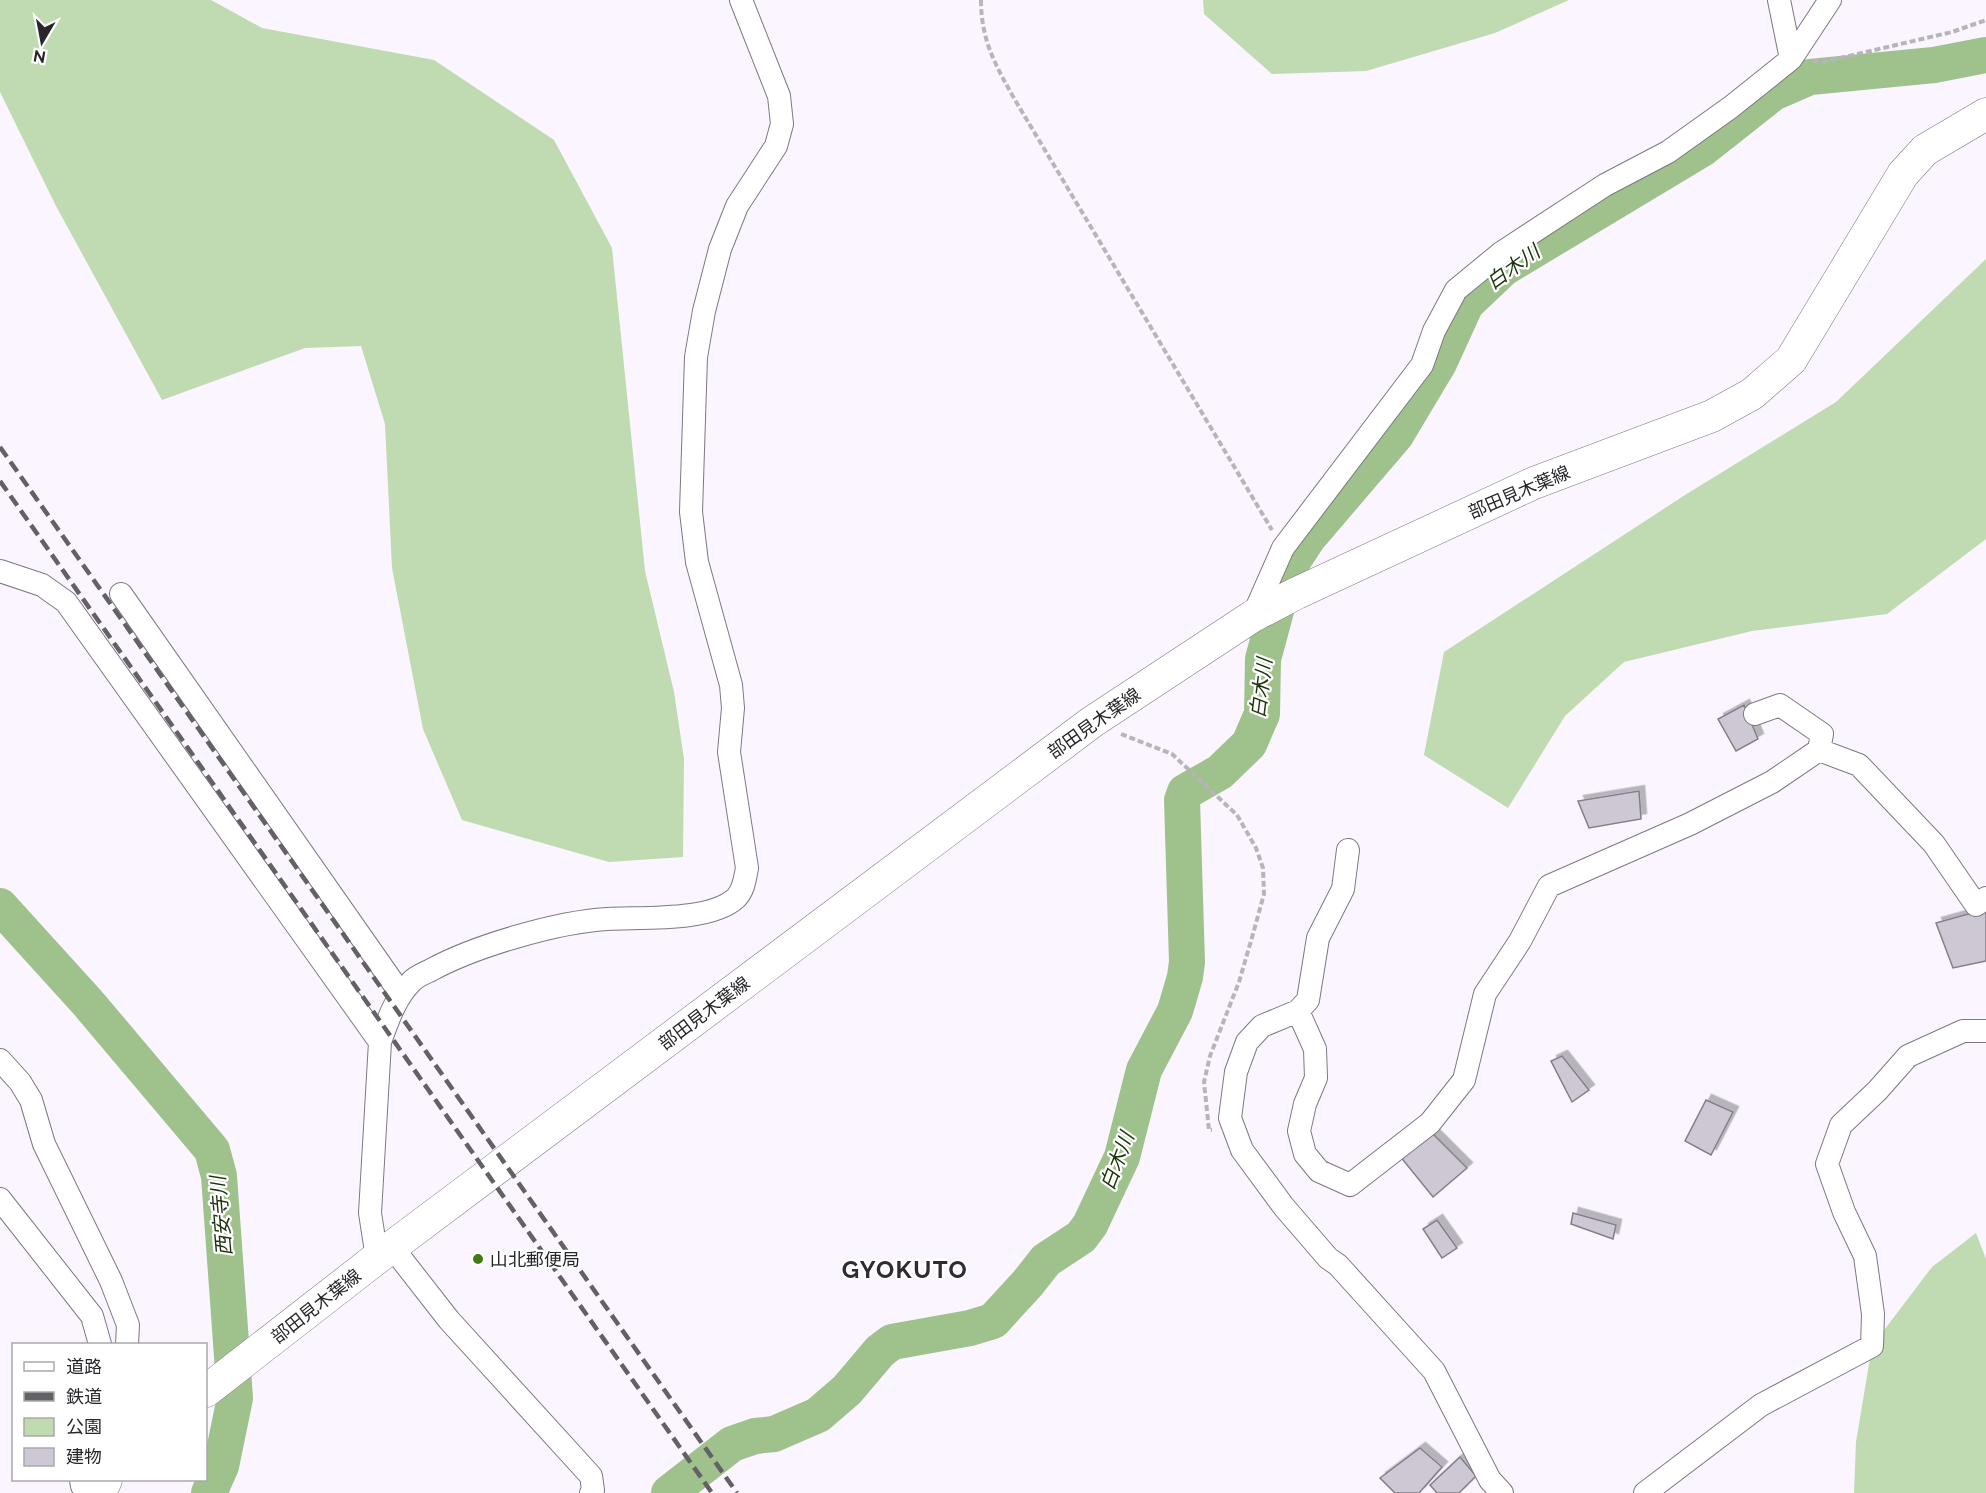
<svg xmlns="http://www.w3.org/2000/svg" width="1986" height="1493" font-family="Raleway,'Noto Sans JP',sans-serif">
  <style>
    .green { fill: #c0dab1 }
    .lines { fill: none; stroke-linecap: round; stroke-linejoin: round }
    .river { stroke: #9fc18b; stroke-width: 36 }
    .building { fill: #cec8d5; stroke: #837e89; stroke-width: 1.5; filter: url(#shadow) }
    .minor-casing { stroke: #7d7883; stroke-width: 24 }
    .secondary-casing { stroke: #7d7883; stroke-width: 33 }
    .path { stroke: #b8b4bc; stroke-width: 4; stroke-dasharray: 6 3; stroke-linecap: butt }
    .minor { stroke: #fff; stroke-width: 22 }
    .secondary { stroke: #fff; stroke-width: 32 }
    .rail { stroke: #636066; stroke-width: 4.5; stroke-dasharray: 12 6; stroke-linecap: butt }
    .poi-dot { fill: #437a0f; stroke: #fff; stroke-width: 2 }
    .labels { text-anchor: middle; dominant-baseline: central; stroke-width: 4.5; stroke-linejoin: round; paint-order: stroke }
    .street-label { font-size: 18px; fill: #28262a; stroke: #fff }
    .poi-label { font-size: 18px; fill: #28262a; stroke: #fff; text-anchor: start }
    .water-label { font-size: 20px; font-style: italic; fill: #1c330c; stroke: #fff }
    .district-label { font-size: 24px; font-weight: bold; letter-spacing: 1.5px; fill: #2f2a33; stroke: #fff }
  </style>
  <defs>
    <filter id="shadow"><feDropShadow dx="5.5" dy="-5.5" stdDeviation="0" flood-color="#0004"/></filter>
  </defs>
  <rect width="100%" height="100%" fill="#faf5ff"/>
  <path class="green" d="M 0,0 L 211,0 L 262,28 L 434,60 L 554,140 L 612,248 L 645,571 L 674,692 L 684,759 L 683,857 L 609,862 L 462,820 L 423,729 L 392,568 L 385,424 L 361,346 L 305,348 L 162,400 L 56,206 L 0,92 Z
    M 1203,0 L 1569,0 L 1495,33 L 1366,71 L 1272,74 L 1204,14 Z
    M 1986,259 L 1986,539 L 1887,614 L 1752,631 L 1624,662 L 1565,716 L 1508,808 L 1424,755 L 1444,652 L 1685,495 L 1836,402 Z
    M 1976,1233 L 1986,1259 L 1986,1493 L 1854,1493 L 1856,1442 L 1872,1346 L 1932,1267 Z"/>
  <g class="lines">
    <path class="river" d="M 0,906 L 88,1003 L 212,1150 L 219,1176 L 235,1398 L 221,1466 L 209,1493
      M 669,1493 L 732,1444 L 755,1436 L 774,1434 L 818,1415 L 847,1390 L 880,1351 L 892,1342 L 970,1328 L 993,1321 L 1027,1284 L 1046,1260 L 1081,1237 L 1090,1225 L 1122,1157 L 1144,1070 L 1175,1011 L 1185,977 L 1187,962 L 1182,800 L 1185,792 L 1220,772 L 1249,744 L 1262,714 L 1263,659 L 1287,570 L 1308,538 L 1396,435 L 1439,363 L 1466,304 L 1504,268 L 1702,149 L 1773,93 L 1810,77 L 1934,65 L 1986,55"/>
  </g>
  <path class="building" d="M 1744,705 L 1758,739 L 1736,751 L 1718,719 Z
    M 1639,791 L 1641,819 L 1589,828 L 1578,801 Z
    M 1986,909 L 1986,961 L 1953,968 L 1936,923 Z
    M 1562,1056 L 1589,1090 L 1572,1102 L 1551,1061 Z
    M 1706,1100 L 1733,1112 L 1711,1155 L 1685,1141 Z
    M 1432,1133 L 1467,1168 L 1433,1197 L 1399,1155 Z
    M 1573,1213 L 1616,1225 L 1613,1239 L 1571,1224 Z
    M 1437,1220 L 1457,1248 L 1442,1258 L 1423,1229 Z
    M 1420,1448 L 1442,1467 L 1419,1493 L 1395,1493 L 1380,1478 Z
    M 1460,1457 L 1476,1476 L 1459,1493 L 1437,1493 L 1430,1485 Z"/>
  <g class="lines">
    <g class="minor-casing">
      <path id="minor" d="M 1779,0 L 1791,59
        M 0,571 L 42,585 L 66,602 L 380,1042
        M 121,594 L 401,994
        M 1253,616 L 1283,548 L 1422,365 L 1434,331 L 1456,290 L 1501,253 L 1605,185 L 1668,152 L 1731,107 L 1791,59 L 1830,0
        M 1755,714 L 1780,705 L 1822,734 L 1819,750
        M 1298,1011 L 1308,1000 L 1318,938 L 1343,889 L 1348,850
        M 0,1060 L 20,1082 L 31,1100 L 44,1144 L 111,1281 L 128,1325 L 127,1344
        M 0,1199 L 92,1316 L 100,1344
        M 392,1247 L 449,1320 L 591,1476 L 593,1490 L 591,1493
        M 377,1258 L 370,1213 L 380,1042 C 388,1020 395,998 412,981 C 417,976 425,973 431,970 C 475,946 557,922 607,919 C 641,917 710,922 736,898 C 744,890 745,878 747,868 L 729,752 L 733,708 L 731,685 L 697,562 L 691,512 L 696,357 L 704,311 L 720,249 L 737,206 L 776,146 L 782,124 L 779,96 L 741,0
        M 81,1480 L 82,1486 L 90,1493
        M 1502,1493 L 1490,1480 L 1434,1371 L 1338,1265 L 1328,1258 L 1284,1207 L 1242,1150 L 1230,1118 L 1236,1072 L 1247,1042 L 1262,1026 L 1298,1011 L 1315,1049 L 1316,1078 L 1305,1104 L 1299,1131 L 1305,1154 L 1319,1171 L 1350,1185 L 1430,1123 L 1464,1080 L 1485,994 L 1520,941 L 1549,886 L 1690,824 L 1772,782 L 1819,750 L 1859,765 L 1934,844 L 1976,905 L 1986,898
        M 1645,1493 L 1761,1405 L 1872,1346 L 1873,1314 L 1865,1256 L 1844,1212 L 1827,1164 L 1841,1125 L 1877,1091 L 1908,1056 L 1963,1031 L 1986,1031"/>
    </g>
    <g class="secondary-casing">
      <path id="secondary" d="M 206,1391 L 377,1258 L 1092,722 L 1253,616 L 1297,593 L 1534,483 L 1712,416 L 1752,394 L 1791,360 L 1903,174 L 1925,150 L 1986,114
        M 100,1493 L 106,1480"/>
    </g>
    <path class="path" d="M 981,0 C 981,41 996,66 1015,100 L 1272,530
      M 1813,61 L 1823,62 L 1952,32 L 1986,20
      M 1121,734 L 1172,754 L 1237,815 L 1256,848 L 1263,868 L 1264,894 L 1253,934 L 1239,982 L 1210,1056 L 1204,1082 L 1209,1130 L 1212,1130"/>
    <use href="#minor" class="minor"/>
    <use href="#secondary" class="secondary"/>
    <path class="rail" d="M 0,447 L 737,1493
      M 0,481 L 712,1493"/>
  </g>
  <circle class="poi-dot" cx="478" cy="1259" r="6"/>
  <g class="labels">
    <g class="street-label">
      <text transform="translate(1519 492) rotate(-23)">部田見木葉線</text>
      <text transform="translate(1094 723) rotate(-35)">部田見木葉線</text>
      <text transform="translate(704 1013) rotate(-37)">部田見木葉線</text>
      <text transform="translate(316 1306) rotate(-38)">部田見木葉線</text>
    </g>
    <g class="poi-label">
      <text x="490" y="1259">山北郵便局</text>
    </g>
    <g class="water-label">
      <text transform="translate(1513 267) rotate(-36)">白木川</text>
      <text transform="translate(1261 688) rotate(-83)">白木川</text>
      <text transform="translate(1117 1161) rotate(-69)">白木川</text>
      <text transform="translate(221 1216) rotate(-95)">西安寺川</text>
    </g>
    <g class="district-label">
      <text x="905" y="1269">GYOKUTO</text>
    </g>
  </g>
  <rect x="12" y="1343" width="195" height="138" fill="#ffffff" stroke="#a9a8aa" stroke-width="1.5"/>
  <rect x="24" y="1362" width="30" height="9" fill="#ffffff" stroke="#a9a8aa" stroke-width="1.5"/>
  <text x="66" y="1373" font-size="18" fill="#28262a">道路</text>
  <rect x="24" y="1392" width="30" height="9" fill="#636066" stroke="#a9a8aa" stroke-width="1.5"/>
  <text x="66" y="1403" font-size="18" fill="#28262a">鉄道</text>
  <rect x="24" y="1418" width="30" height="18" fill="#c0dab1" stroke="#a9a8aa" stroke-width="1.5"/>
  <text x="66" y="1433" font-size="18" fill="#28262a">公園</text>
  <rect x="24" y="1448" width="30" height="18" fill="#cec8d5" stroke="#a9a8aa" stroke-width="1.5"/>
  <text x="66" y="1463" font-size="18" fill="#28262a">建物</text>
  <g transform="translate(42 42) rotate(190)" stroke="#ffffff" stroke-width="4.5" paint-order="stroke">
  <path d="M0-4.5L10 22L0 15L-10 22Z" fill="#28262a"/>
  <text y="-9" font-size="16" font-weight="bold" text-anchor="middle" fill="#28262a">N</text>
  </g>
</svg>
